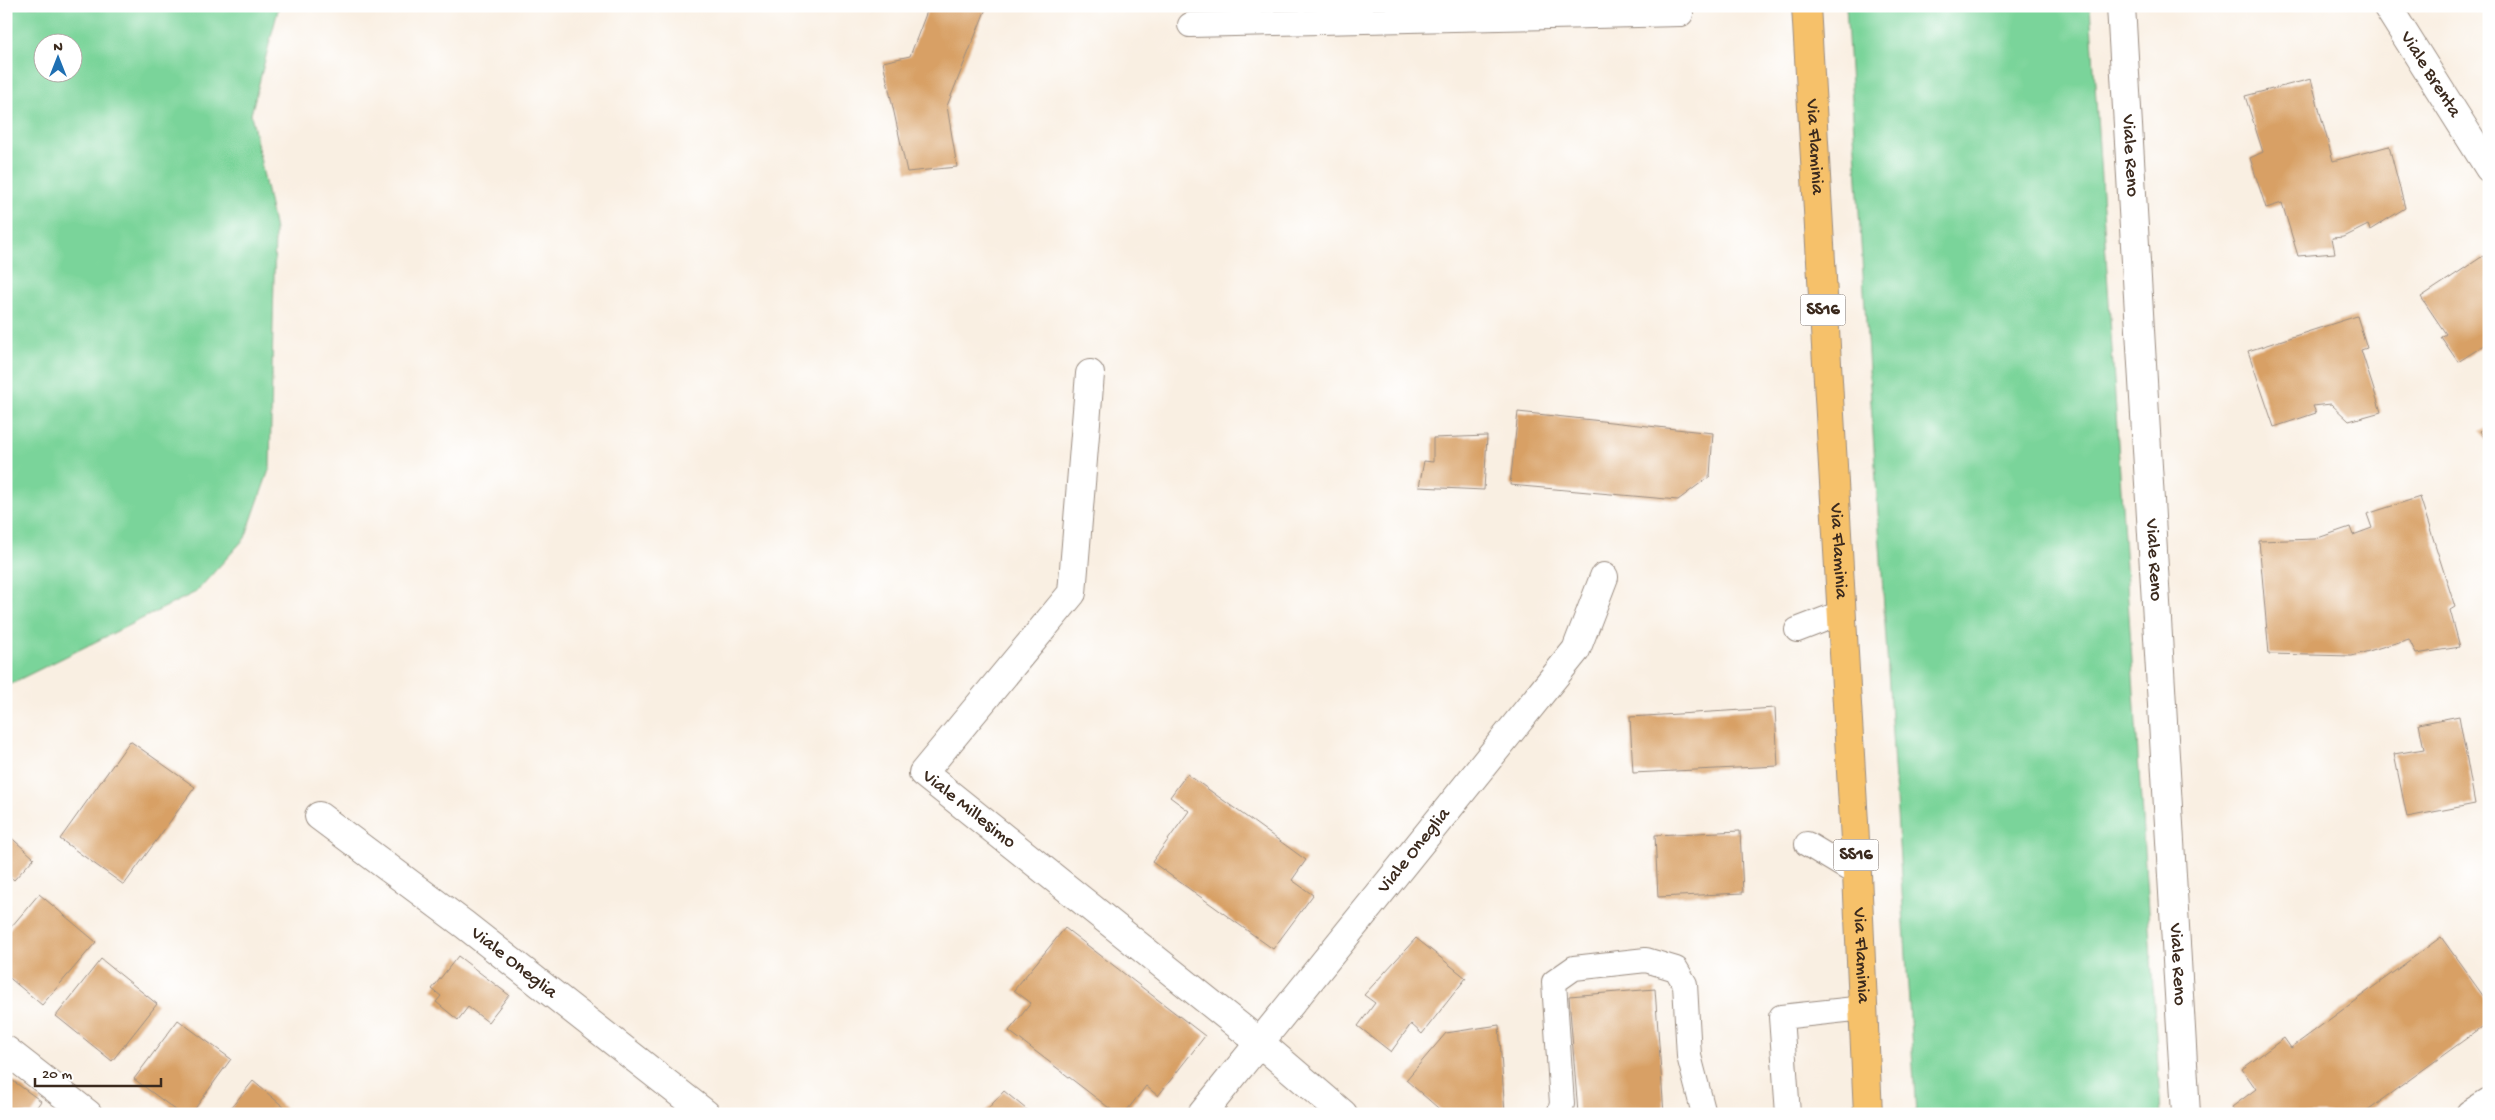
<svg xmlns="http://www.w3.org/2000/svg" width="2495" height="1120" font-family="'Gochi Hand',sans-serif">
  <style>
    .green { fill: #7ad49a; stroke: #5a7f5c; fill-rule: evenodd }
    .building { fill: #d8a065 }
    .lines { fill: none; stroke-linecap: round; stroke-linejoin: round }
    .lane-casing { stroke: #9a8c80; stroke-width: 26 }
    .street-casing { stroke: #9a8c80; stroke-width: 30 }
    .primary-casing { stroke: #9a8c80; stroke-width: 30 }
    .lane { stroke: #fff; stroke-width: 24 }
    .street { stroke: #fff; stroke-width: 28 }
    .primary { stroke: #f6c16b; stroke-width: 28 }
    .labels { text-anchor: middle; dominant-baseline: central; stroke-width: 5; stroke-linejoin: round; paint-order: stroke }
    .shield { fill: #fff; stroke: #766a62; stroke-width: 1 }
    .shield-label { font-size: 18px; font-weight: bold; fill: #3b2a1e }
    .street-label { font-size: 19px; fill: #3b2a1e; stroke: #fff }
  </style>
  <rect width="100%" height="100%" fill="#fff"/>
  <filter id="ink" filterUnits="userSpaceOnUse"><feTurbulence type="fractalNoise" baseFrequency=".02" numOctaves="2"/><feDisplacementMap in="SourceGraphic" scale="10" xChannelSelector="R" yChannelSelector="G"/><feConvolveMatrix kernelMatrix="1 2 1 2 8 2 1 2 1" color-interpolation-filters="sRGB"/></filter>
  <filter id="wash" filterUnits="userSpaceOnUse"><feTurbulence type="fractalNoise" baseFrequency=".0096" numOctaves="4" result="noise"/><feDisplacementMap in="SourceGraphic" scale="20" xChannelSelector="R" yChannelSelector="G"/><feGaussianBlur stdDeviation="1.12" result="paint"/><feColorMatrix in="noise" values="0 0 0 0 0 0 0 0 0 0 0 0 0 0 0 0 0 1.4 0 .05"/><feComposite in="paint" operator="in"/></filter>
  <g filter="url(#wash)">
    <rect width="100%" height="100%" fill="#f9efe2"/>
    <path class="green" d="M 6,6 L 279,6 L 251,114 L 275,230 L 270,467 L 245,538 L 196,592 L 6,686 ZM 42,42 L 72,42 L 72,72 L 42,72 Z
      M 1846,6 L 2090,6 L 2161,1114 L 1916,1114 Z"/>
    <g id="blocks">
      <path class="building" d="M 929,6 L 987,6 L 947,106 L 957,167 L 907,172 L 883,62 L 910,56 Z
        M 2311,79 L 2333,161 L 2389,146 L 2405,208 L 2370,230 L 2368,225 L 2344,237 L 2332,238 L 2335,253 L 2298,256 L 2282,203 L 2266,208 L 2250,158 L 2263,152 L 2245,96 Z
        M 2483,256 L 2489,265 L 2489,348 L 2486,344 L 2458,362 L 2441,337 L 2446,334 L 2421,297 Z
        M 2357,316 L 2367,348 L 2361,350 L 2381,412 L 2349,421 L 2331,404 L 2313,406 L 2316,413 L 2274,427 L 2248,351 Z
        M 1518,412 L 1713,433 L 1710,476 L 1678,500 L 1510,485 Z
        M 2489,426 L 2489,445 L 2480,431 Z
        M 1487,436 L 1484,490 L 1419,487 L 1424,461 L 1433,462 L 1433,438 Z
        M 2420,497 L 2455,607 L 2450,610 L 2460,647 L 2416,654 L 2409,639 L 2352,656 L 2269,654 L 2259,541 L 2315,539 L 2350,527 L 2353,535 L 2372,528 L 2367,514 Z
        M 1775,708 L 1778,766 L 1633,773 L 1630,717 Z
        M 2459,716 L 2475,804 L 2407,817 L 2394,754 L 2424,749 L 2419,724 Z
        M 130,741 L 195,787 L 124,885 L 60,839 Z
        M 1187,774 L 1306,860 L 1292,880 L 1313,895 L 1273,949 L 1152,862 L 1189,811 L 1170,797 Z
        M 1740,831 L 1743,893 L 1658,897 L 1655,835 Z
        M 6,833 L 34,858 L 14,880 L 6,873 Z
        M 39,894 L 96,942 L 42,1005 L 6,975 L 6,933 Z
        M 1065,928 L 1205,1036 L 1158,1096 L 1146,1086 L 1124,1114 L 1117,1114 L 1009,1031 L 1031,1003 L 1014,990 Z
        M 2441,937 L 2489,1004 L 2489,1022 L 2362,1114 L 2236,1114 L 2232,1107 L 2256,1089 L 2242,1069 L 2284,1038 L 2291,1048 Z
        M 1416,938 L 1466,978 L 1422,1034 L 1411,1024 L 1391,1052 L 1358,1026 L 1375,1003 L 1364,995 Z
        M 458,956 L 509,995 L 488,1022 L 468,1007 L 458,1020 L 436,1002 L 441,996 L 432,989 Z
        M 101,959 L 157,1004 L 112,1061 L 56,1016 Z
        M 1655,989 L 1664,1114 L 1578,1114 L 1569,996 Z
        M 178,1020 L 231,1059 L 191,1114 L 181,1114 L 134,1079 Z
        M 1499,1025 L 1505,1114 L 1445,1114 L 1406,1080 L 1446,1033 Z
        M 6,1076 L 41,1101 L 32,1114 L 6,1114 Z
        M 253,1081 L 292,1114 L 226,1114 Z
        M 1004,1091 L 1032,1114 L 983,1114 Z"/>
    </g>
  </g>
  <g filter="url(#ink)">
    <use href="#blocks" fill-opacity="0" stroke="#9a8c80" stroke-width="1"/>
    <g class="lines">
      <g class="lane-casing">
        <path id="lane" d="M 1190,25 L 1681,14 L 1680,6
          M 1797,630 L 1841,613
          M 1807,844 L 1857,874
          M 1559,1114 L 1562,1104 L 1554,982 L 1574,968 L 1646,960 L 1676,969 L 1685,984 L 1689,1056 L 1704,1114
          M 1788,1114 L 1781,1017 L 1864,1008"/>
      </g>
      <g class="street-casing">
        <g id="street">
          <path id="s1" d="M 2121,6 L 2186,1114"/>
          <path id="s2" d="M 2387,6 L 2489,168"/>
          <path id="s3" d="M 1090,374 L 1072,593 L 923,773 L 1259,1042 L 1343,1114"/>
          <path id="s4" d="M 319,816 L 465,925 L 706,1114"/>
          <path d="M 6,1050 L 88,1114"/>
          <path id="s5" d="M 1202,1114 L 1576,650 L 1604,577"/>
          <path d="M 2470,1114 L 2489,1102"/>
        </g>
      </g>
      <g class="primary-casing">
        <g id="primary">
          <path id="s6" d="M 1806,6 L 1857,874 L 1868,1114"/>
        </g>
      </g>
      <use href="#lane" class="lane"/>
      <use href="#street" class="street"/>
      <use href="#primary" class="primary"/>
    </g>
  </g>
  <g class="labels">
    <g class="shield">
      <rect x="1800.5" y="294.5" width="45" height="31" rx="4"/>
      <rect x="1833.5" y="839.5" width="45" height="31" rx="4"/>
    </g>
    <g class="shield-label">
      <text x="1823" y="310">SS16</text>
      <text x="1856" y="855">SS16</text>
    </g>
    <g class="street-label">
      <text stroke="none"><textPath href="#s2" startOffset="81">Viale Brenta</textPath></text>
      <text stroke="none"><textPath href="#s6" startOffset="141">Via Flaminia</textPath></text>
      <text stroke="none"><textPath href="#s1" startOffset="150">Viale Reno</textPath></text>
      <text stroke="none"><textPath href="#s6" startOffset="546">Via Flaminia</textPath></text>
      <text stroke="none"><textPath href="#s1" startOffset="555">Viale Reno</textPath></text>
      <text stroke="none"><textPath href="#s3" startOffset="512">Viale Millesimo</textPath></text>
      <text stroke="none"><textPath href="#s5" startOffset="338">Viale Oneglia</textPath></text>
      <text stroke="none"><textPath href="#s6" startOffset="951">Via Flaminia</textPath></text>
      <text stroke="none"><textPath href="#s4" startOffset="244">Viale Oneglia</textPath></text>
      <text stroke="none"><textPath href="#s1" startOffset="960">Viale Reno</textPath></text>
    </g>
  </g>
  <rect width="2495" height="1120" fill="none" stroke="#fff" stroke-width="25"/>
  <g transform="translate(58 58)"><circle r="24" fill="#ffffff" stroke="#b1aaa5"/>
  <path d="M0-4L9 19L0 12L-9 19Z" fill="#1f6fb2"/>
  <text y="-8" font-size="14" font-weight="bold" text-anchor="middle" fill="#3b2a1e">N</text>
  </g>
  <path d="M35 1078v8h126v-8" fill="none" stroke="#3b2a1e" stroke-width="2.5"/>
  <text x="42" y="1078" font-size="15" fill="#3b2a1e" stroke="#ffffff" stroke-width="4" paint-order="stroke">20 m</text>
</svg>
